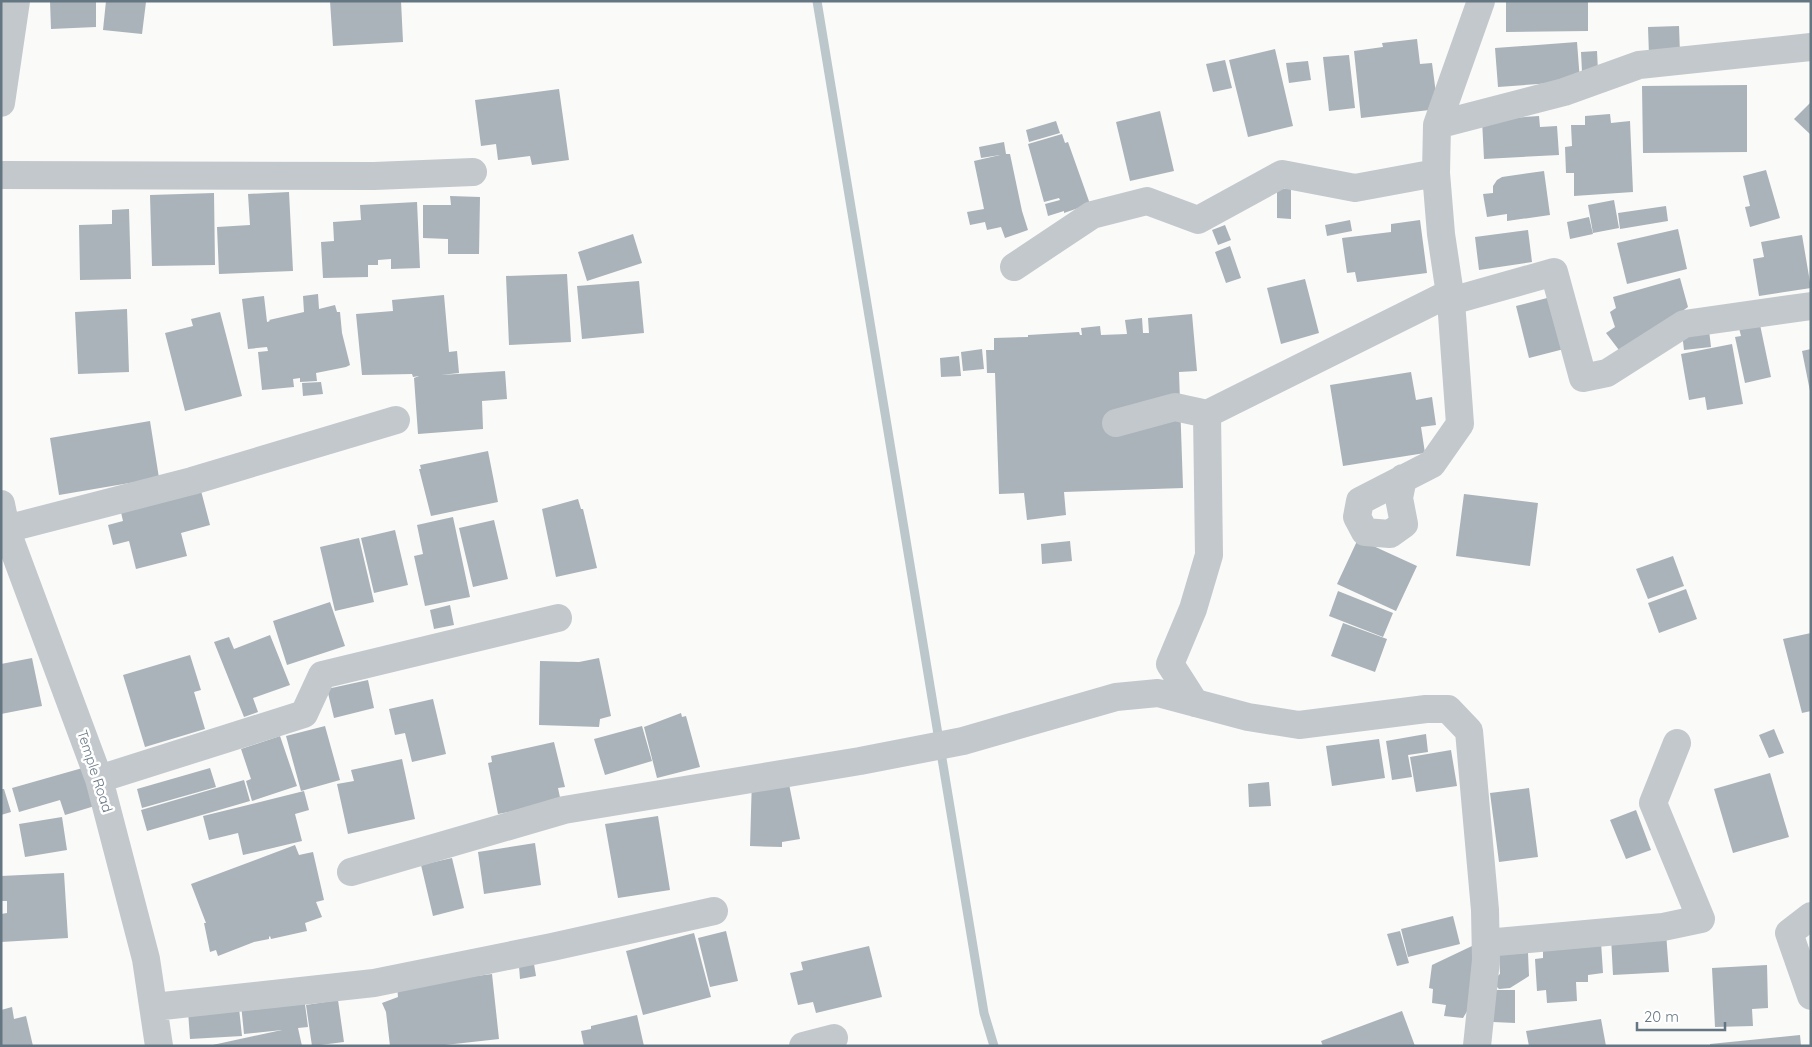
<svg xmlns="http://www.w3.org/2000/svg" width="1812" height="1047" font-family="Quicksand,sans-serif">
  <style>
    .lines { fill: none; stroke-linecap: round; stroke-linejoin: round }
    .stream { stroke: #bbc7cb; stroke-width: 9 }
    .building { fill: #aab3b9 }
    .minor { stroke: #c3c8cc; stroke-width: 28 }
    .labels { text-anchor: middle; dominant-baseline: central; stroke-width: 5; stroke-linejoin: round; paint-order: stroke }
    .street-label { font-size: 14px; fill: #657683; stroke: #fff }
  </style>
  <rect width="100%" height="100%" fill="#fafaf8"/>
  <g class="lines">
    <path class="stream" d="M 817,1 L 984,1013 L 994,1046"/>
  </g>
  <path class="building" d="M 50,1 L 96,1 L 96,27 L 51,29 Z
    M 106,1 L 146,2 L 142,34 L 103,30 Z
    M 330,1 L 401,1 L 403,42 L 333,46 Z
    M 1506,1 L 1588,1 L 1588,31 L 1506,32 Z
    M 1679,26 L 1680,53 L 1649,55 L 1648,27 Z
    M 1417,39 L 1420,64 L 1432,63 L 1438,109 L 1361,118 L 1354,51 L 1383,47 L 1382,43 Z
    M 1577,42 L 1580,81 L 1498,87 L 1495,48 Z
    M 1275,49 L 1293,126 L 1248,137 L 1229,60 Z
    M 1597,51 L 1598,71 L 1582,72 L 1581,52 Z
    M 1349,55 L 1355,108 L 1329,111 L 1323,57 Z
    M 1225,60 L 1232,88 L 1213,92 L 1206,64 Z
    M 1308,61 L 1311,80 L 1289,83 L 1286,63 Z
    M 1747,85 L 1747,152 L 1643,153 L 1642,86 Z
    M 559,89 L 569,160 L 532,165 L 530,156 L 498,160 L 496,144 L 481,146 L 475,100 Z
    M 1811,102 L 1811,135 L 1794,119 Z
    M 1160,111 L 1174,171 L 1130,181 L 1116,122 Z
    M 1610,114 L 1611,123 L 1630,121 L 1633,192 L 1574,196 L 1574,173 L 1566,173 L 1565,147 L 1572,146 L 1571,125 L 1585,125 L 1585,116 Z
    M 1539,116 L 1540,127 L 1557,126 L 1559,155 L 1484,159 L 1482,120 Z
    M 1056,121 L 1060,133 L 1029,142 L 1026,130 Z
    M 1062,134 L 1065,143 L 1068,142 L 1090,204 L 1064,213 L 1064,211 L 1048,216 L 1045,204 L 1060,200 L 1059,198 L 1044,202 L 1028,144 Z
    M 1004,142 L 1006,154 L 1002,154 L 1010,154 L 1022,211 L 1028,230 L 1005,238 L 1001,227 L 987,230 L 985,222 L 970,225 L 967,212 L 984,209 L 974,161 L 1000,155 L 981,158 L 979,147 Z
    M 1766,170 L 1780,218 L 1750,227 L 1745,207 L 1750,206 L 1743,176 Z
    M 1544,171 L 1550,215 L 1507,221 L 1507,214 L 1487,217 L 1483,194 L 1493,193 L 1493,186 L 1497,180 L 1502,177 Z
    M 1277,189 L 1291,189 L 1291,219 L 1277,218 Z
    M 289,192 L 293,271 L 219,274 L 217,227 L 250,225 L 248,194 Z
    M 214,193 L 215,265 L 152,266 L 150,195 Z
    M 450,196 L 480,197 L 479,254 L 448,254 L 448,239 L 423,238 L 423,205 L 451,205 Z
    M 1614,200 L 1619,228 L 1593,233 L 1588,205 Z
    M 417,202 L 420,268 L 391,269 L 391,259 L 378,260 L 378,265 L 368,265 L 368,277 L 323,278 L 321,242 L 334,241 L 333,222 L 361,220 L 360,205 Z
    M 1666,206 L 1668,221 L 1620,229 L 1618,213 Z
    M 129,209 L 131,279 L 80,280 L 79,225 L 112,224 L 112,210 Z
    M 1589,217 L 1593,234 L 1570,239 L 1567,222 Z
    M 1350,220 L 1352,231 L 1327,236 L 1325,225 Z
    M 1420,220 L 1427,273 L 1357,282 L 1355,272 L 1347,273 L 1342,238 L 1391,232 L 1391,224 Z
    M 1225,225 L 1231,240 L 1218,245 L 1212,230 Z
    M 1678,229 L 1687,269 L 1627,284 L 1617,243 Z
    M 1528,230 L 1532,262 L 1479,270 L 1475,237 Z
    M 633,234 L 642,263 L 587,281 L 578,252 Z
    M 1802,235 L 1811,288 L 1759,296 L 1753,259 L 1764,257 L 1761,242 Z
    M 1230,246 L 1241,278 L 1226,283 L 1215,252 Z
    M 567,274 L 571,342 L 509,345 L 506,276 Z
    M 1680,278 L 1688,307 L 1622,354 L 1606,333 L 1615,327 L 1610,312 L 1616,308 L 1613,297 Z
    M 1305,279 L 1319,333 L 1281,344 L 1267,288 Z
    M 639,281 L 644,333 L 582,339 L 577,286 Z
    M 318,294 L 319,309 L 335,305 L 337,312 L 340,312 L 342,333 L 350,365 L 346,367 L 316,373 L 317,381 L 300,382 L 300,378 L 293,379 L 294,387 L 262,390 L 258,352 L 268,351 L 267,347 L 248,349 L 242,299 L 264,296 L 267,322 L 270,321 L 269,320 L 304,312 L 303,296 Z
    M 444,295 L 449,352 L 457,351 L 459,373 L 441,375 L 505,371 L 507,399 L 482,401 L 483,429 L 418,434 L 414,378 L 419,376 L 413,377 L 412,374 L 362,375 L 356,314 L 393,311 L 392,300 Z
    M 1551,297 L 1564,349 L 1529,358 L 1516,306 Z
    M 127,309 L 129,372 L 78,374 L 75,312 Z
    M 220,312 L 242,396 L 185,411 L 165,333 L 193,326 L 191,319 Z
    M 1192,314 L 1197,371 L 1179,372 L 1183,488 L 1064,492 L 1066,515 L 1027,520 L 1024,493 L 999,494 L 995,373 L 987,373 L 986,350 L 994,350 L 994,338 L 1028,337 L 1028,335 L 1079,332 L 1080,335 L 1082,335 L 1081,328 L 1100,326 L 1101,335 L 1127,334 L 1125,320 L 1142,318 L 1143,333 L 1149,333 L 1148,318 Z
    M 1759,320 L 1771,377 L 1745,383 L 1735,337 L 1741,336 L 1738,324 Z
    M 1709,330 L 1711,347 L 1684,350 L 1682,333 Z
    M 1732,344 L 1743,404 L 1707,410 L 1705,397 L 1689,400 L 1681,354 Z
    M 982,349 L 984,369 L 963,371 L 961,352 Z
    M 1811,349 L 1811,390 L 1810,391 L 1802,351 Z
    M 959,356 L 961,376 L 941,377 L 940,358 Z
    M 1411,372 L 1416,400 L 1432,397 L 1436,425 L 1421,427 L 1425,453 L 1343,466 L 1330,385 Z
    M 321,382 L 323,394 L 303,396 L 302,383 Z
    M 150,421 L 159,478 L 59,495 L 50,438 Z
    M 488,451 L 498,502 L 431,516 L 419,469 L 421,469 L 420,465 Z
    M 200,487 L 210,525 L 181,533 L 187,556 L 136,569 L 129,541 L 113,545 L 108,525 L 123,521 L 120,508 Z
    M 1464,494 L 1538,503 L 1530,566 L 1456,556 Z
    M 578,499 L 581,509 L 583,509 L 597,568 L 556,577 L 542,509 Z
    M 453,517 L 470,597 L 425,606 L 414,556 L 423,554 L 417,525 Z
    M 494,520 L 508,579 L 473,587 L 459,528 Z
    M 395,530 L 408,585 L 374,593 L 361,538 Z
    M 359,538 L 374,602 L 335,611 L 320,547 Z
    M 1358,539 L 1417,566 L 1396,611 L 1337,584 Z
    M 1070,541 L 1072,561 L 1042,564 L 1041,544 Z
    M 1673,556 L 1684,586 L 1648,599 L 1636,569 Z
    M 1686,589 L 1697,619 L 1659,633 L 1648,603 Z
    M 1338,591 L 1393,613 L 1383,637 L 1329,616 Z
    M 330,602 L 345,646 L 287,665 L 273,621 Z
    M 450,605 L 454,625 L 434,629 L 430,610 Z
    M 1343,623 L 1387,639 L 1375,672 L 1331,656 Z
    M 1811,633 L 1811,711 L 1802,713 L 1783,639 Z
    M 270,635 L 290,685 L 253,698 L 258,712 L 244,717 L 214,642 L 229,637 L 234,649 Z
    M 190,655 L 201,690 L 194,692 L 205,729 L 145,747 L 123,675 Z
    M 32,658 L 42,706 L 1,714 L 1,664 Z
    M 599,658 L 611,716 L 600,719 L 599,727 L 539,725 L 540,661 L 579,662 Z
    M 368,680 L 374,708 L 334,718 L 327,689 Z
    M 433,699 L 446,754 L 412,762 L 405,733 L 395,735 L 389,709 Z
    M 681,713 L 682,717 L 686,716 L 700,767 L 657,778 L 644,727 Z
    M 325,726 L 340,780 L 301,791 L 286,736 Z
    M 642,726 L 652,761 L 605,775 L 594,739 Z
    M 1774,729 L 1784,753 L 1769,758 L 1759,735 Z
    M 1426,734 L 1428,752 L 1408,755 L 1412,777 L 1392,780 L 1386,741 Z
    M 280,736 L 297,786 L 252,801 L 246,781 L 251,779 L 241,749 Z
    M 1379,739 L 1385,778 L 1332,786 L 1326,746 Z
    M 554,742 L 565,787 L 558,788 L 561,802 L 498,814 L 488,763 L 492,762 L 491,756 Z
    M 1451,750 L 1457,786 L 1416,792 L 1410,757 Z
    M 402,759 L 415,819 L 348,834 L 337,784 L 354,781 L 351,770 Z
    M 86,767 L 98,805 L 65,815 L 60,800 L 19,812 L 12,788 Z
    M 210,768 L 216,787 L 142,808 L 137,789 Z
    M 1770,773 L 1789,837 L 1733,853 L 1714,789 Z
    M 752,778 L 789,784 L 800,839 L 782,842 L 782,847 L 750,846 Z
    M 244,780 L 250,801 L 147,831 L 141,810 Z
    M 1269,782 L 1271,806 L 1249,807 L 1248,784 Z
    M 1529,788 L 1538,857 L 1499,862 L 1490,793 Z
    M 1,789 L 4,789 L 11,812 L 1,815 Z
    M 304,791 L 309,810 L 295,814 L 302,841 L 243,855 L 238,833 L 209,840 L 203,816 Z
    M 1636,810 L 1651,850 L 1626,859 L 1610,820 Z
    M 658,816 L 670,890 L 618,898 L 605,824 Z
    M 62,817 L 67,850 L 25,857 L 19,824 Z
    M 535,843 L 541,885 L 484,894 L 478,852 Z
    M 295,845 L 299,855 L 313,852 L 324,900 L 316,902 L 322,917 L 305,923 L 307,931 L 271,939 L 270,936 L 269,937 L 269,939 L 254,942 L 218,956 L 216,950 L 210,952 L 204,923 L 206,923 L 191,884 Z
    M 452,858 L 464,908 L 433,916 L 421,865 Z
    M 64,873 L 68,938 L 1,942 L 1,914 L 7,913 L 7,901 L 1,901 L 1,876 Z
    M 1453,916 L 1460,944 L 1408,957 L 1401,929 Z
    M 726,931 L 738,981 L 710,987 L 698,938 Z
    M 1400,931 L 1409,963 L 1397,966 L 1387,934 Z
    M 694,933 L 711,997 L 643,1015 L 626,951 Z
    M 1666,933 L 1669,972 L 1613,975 L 1611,937 Z
    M 1601,942 L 1603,973 L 1588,975 L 1588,982 L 1576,982 L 1577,1001 L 1547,1003 L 1546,990 L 1537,991 L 1535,959 L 1543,958 L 1543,946 Z
    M 869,946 L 882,997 L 816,1013 L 813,1002 L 798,1005 L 790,973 L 803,970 L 801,962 Z
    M 1472,946 L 1480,946 L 1469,1008 L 1463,1018 L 1444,1016 L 1446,1005 L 1432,1003 L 1433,989 L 1429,988 L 1432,965 Z
    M 1528,953 L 1529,976 L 1510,988 L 1499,989 L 1495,985 L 1495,978 L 1500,974 L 1499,954 Z
    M 534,964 L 536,976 L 520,979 L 519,966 Z
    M 1767,965 L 1768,1008 L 1752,1009 L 1753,1026 L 1715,1027 L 1712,968 Z
    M 492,974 L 499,1039 L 436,1046 L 390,1046 L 386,1012 L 382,1003 L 398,997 L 397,986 Z
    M 1493,990 L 1515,990 L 1515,1023 L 1493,1022 Z
    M 304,997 L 308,1027 L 298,1028 L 302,1046 L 208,1046 L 282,1030 L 244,1034 L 241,1004 Z
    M 338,1000 L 344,1042 L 312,1046 L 306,1005 Z
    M 12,1007 L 14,1019 L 26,1016 L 33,1046 L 1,1046 L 1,1010 Z
    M 239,1008 L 242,1036 L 190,1039 L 188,1011 Z
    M 1402,1011 L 1415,1046 L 1323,1046 L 1321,1041 Z
    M 637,1015 L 644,1046 L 584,1046 L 581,1031 L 591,1029 L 591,1026 Z
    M 1601,1019 L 1606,1046 L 1529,1046 L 1526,1031 Z
    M 1800,1035 L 1801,1046 L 1710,1046 L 1710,1044 Z"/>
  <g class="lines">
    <path class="minor" d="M 1,103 L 16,1
      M 1437,125 L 1564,92 L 1639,65 L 1811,47
      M 1,175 L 374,176 L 473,172
      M 1014,267 L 1092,215 L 1147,201 L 1198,220 L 1282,174 L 1355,188 L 1436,173
      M 1451,301 L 1554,272 L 1583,378 L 1607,373 L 1684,324 L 1811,306
      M 1116,423 L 1175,407 L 1207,414
      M 1403,478 L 1399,498 L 1404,524 L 1390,534 L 1365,532 L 1357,517 L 1360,501 L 1432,464 L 1460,424 L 1451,301 L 1441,234 L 1436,173 L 1437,125 L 1481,1
      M 1,504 L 6,529 L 99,779 L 146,959 L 159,1046
      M 6,529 L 192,481 L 396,420
      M 1195,703 L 1170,664 L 1193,609 L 1209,555 L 1207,414 L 1450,293
      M 99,779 L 304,714 L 322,675 L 558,618
      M 351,872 L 564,810 L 860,761 L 963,741 L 1116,697 L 1158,693 L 1248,717 L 1299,725 L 1426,709 L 1448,709 L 1469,731 L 1485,910 L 1486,960 L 1477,1046
      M 1811,916 L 1789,933 L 1811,996
      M 1486,943 L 1663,927 L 1701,919 L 1653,803 L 1677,743
      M 154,1007 L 374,983 L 552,947 L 714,911
      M 803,1046 L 834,1038"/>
  </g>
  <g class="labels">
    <g class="street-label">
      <text transform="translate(95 771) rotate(72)">Temple Road</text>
    </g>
  </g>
  <rect width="1812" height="1047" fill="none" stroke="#657683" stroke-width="5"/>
  <path d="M1637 1022v8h88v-8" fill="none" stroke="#657683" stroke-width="2.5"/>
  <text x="1644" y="1022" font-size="15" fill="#657683" stroke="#ffffff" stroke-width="4" paint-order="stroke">20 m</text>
</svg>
